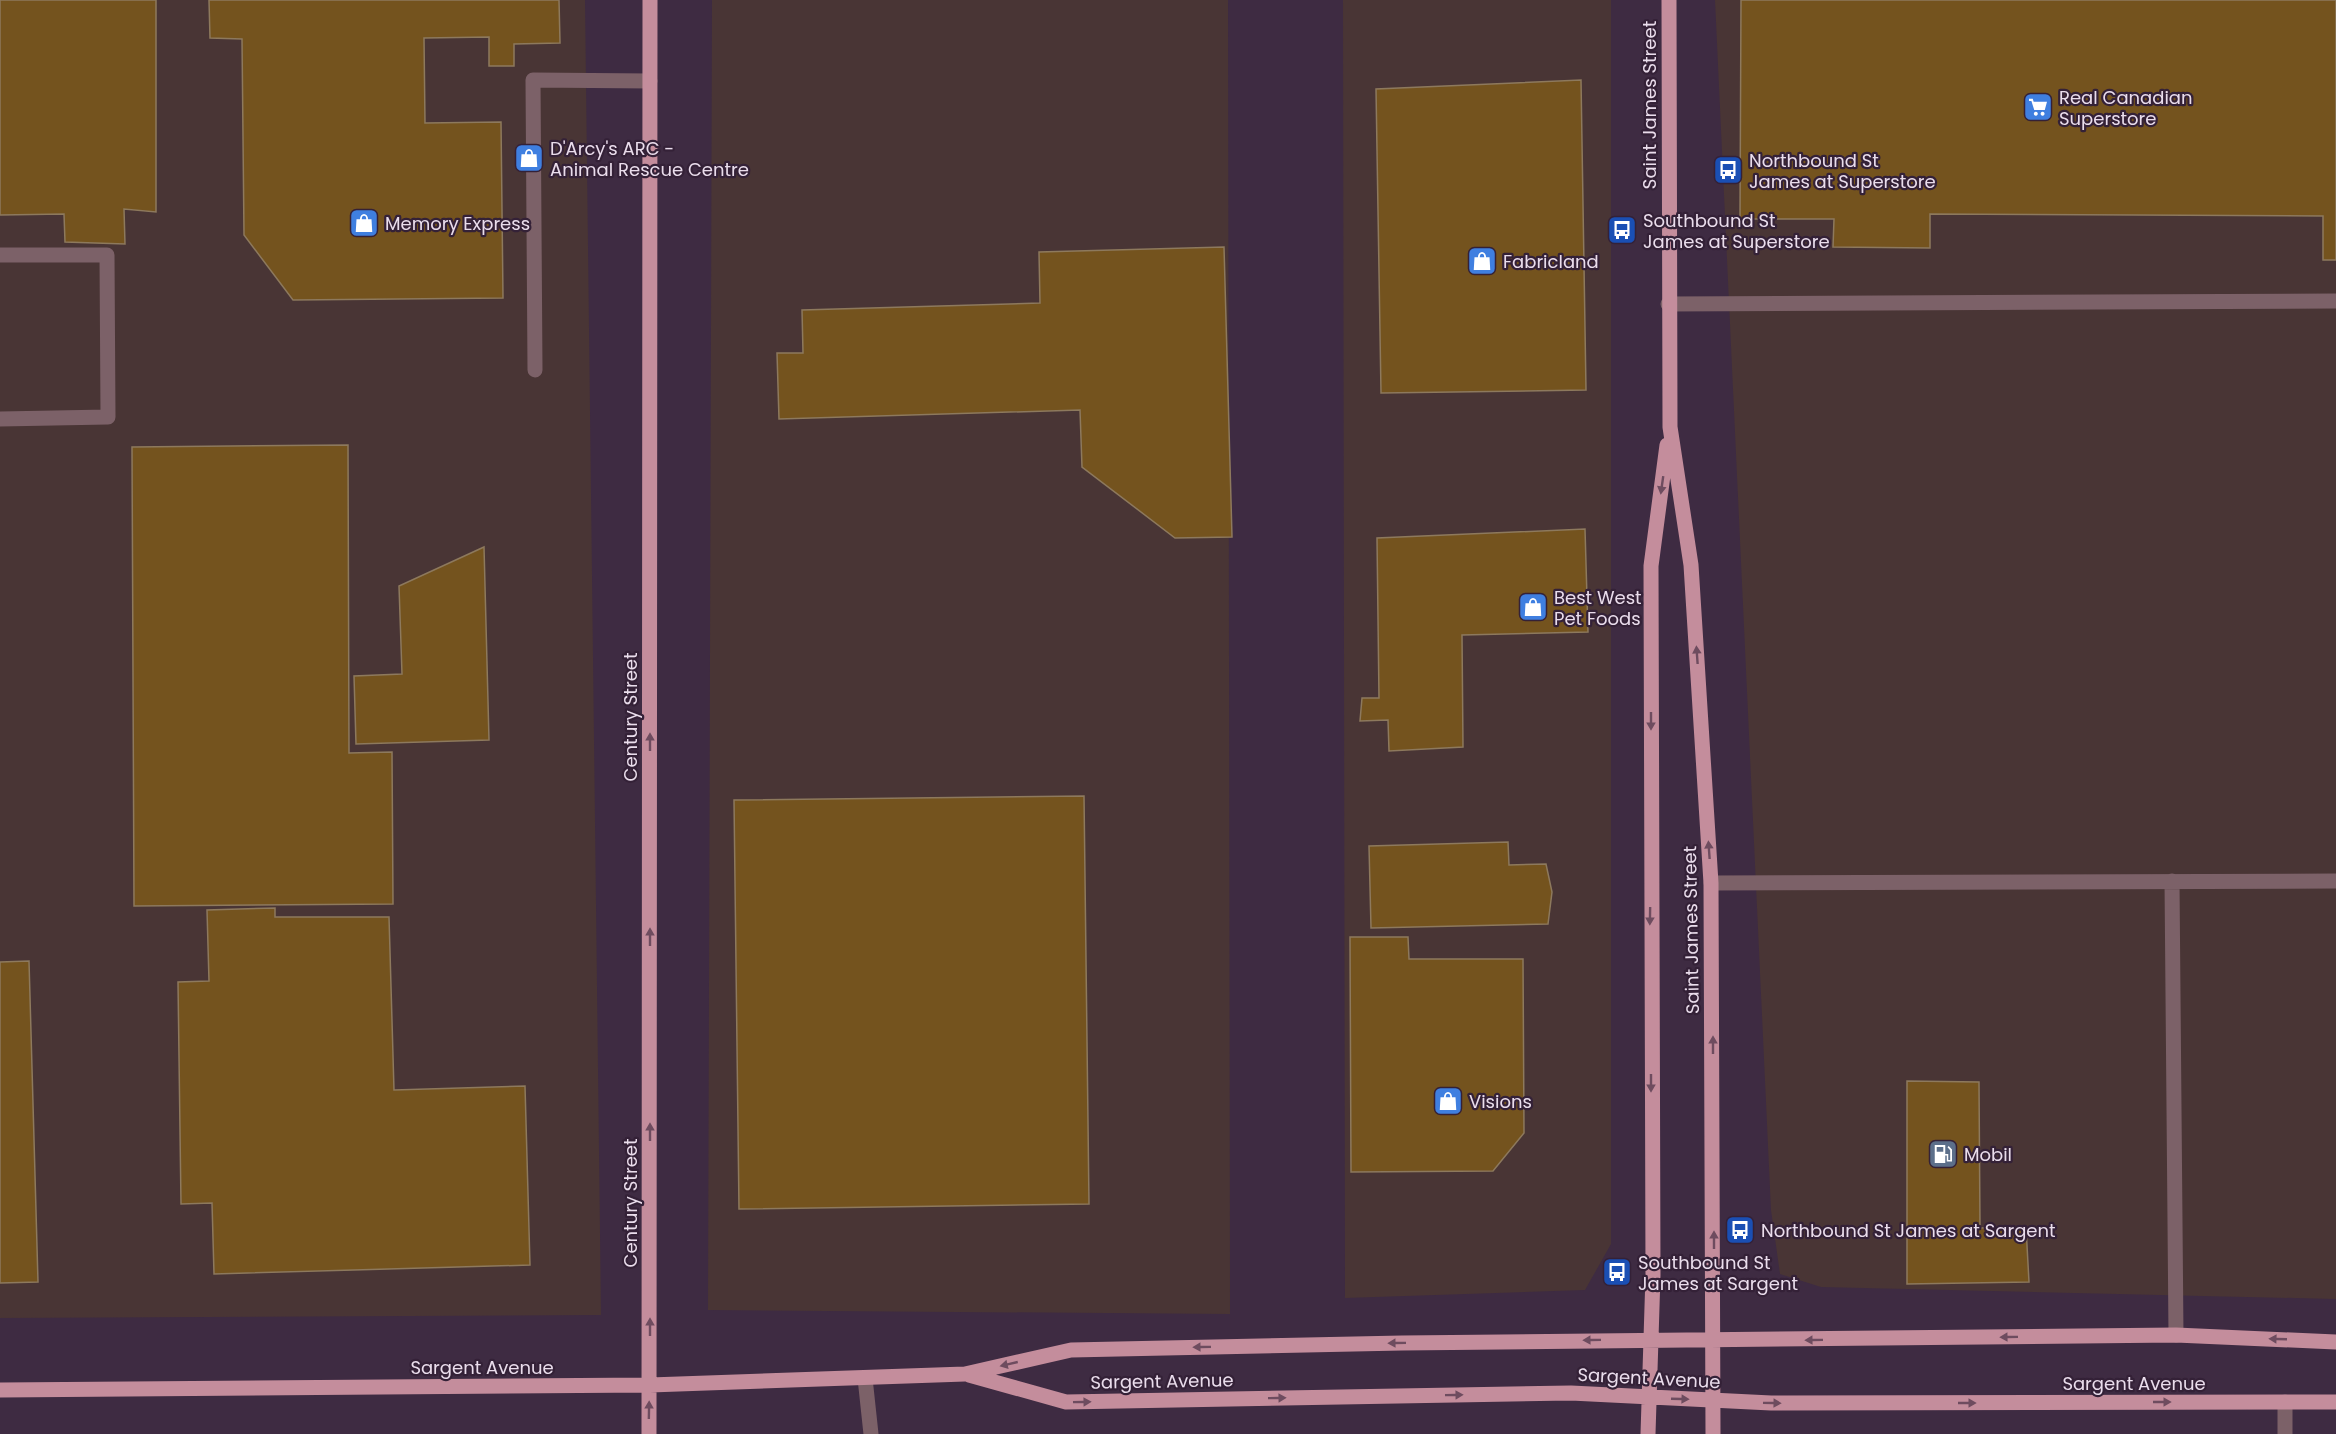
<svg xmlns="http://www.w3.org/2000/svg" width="2336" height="1434" font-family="Poppins,sans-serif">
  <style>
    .commercial { fill: #493535 }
    .building { fill: #74531e; stroke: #8d795d; stroke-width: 1.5 }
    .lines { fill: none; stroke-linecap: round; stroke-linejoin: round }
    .minor { stroke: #7c6168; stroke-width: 15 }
    .major { stroke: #c48d9c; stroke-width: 15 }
    .oneway { fill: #6e4c5f }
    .labels { text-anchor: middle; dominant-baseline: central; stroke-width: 4.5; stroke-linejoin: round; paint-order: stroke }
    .poi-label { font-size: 18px; fill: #eaddec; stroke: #342137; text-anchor: start }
    .street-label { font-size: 18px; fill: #eaddec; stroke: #342137 }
  </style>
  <rect width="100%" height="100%" fill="#3e2b42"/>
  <path class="commercial" d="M 0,0 L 585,0 L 601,1315 L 0,1318 Z
    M 712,0 L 1228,0 L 1230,1314 L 708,1310 Z
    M 1343,0 L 1611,0 L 1611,1244 L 1585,1290 L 1345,1298 Z
    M 1715,0 L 2336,0 L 2336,1299 L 1821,1287 L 1780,1274 L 1771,1210 Z"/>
  <path class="building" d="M 0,0 L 156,0 L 156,212 L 124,209 L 125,244 L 65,242 L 64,214 L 0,215 Z
    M 209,0 L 559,0 L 560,43 L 514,44 L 514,66 L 489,66 L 489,37 L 424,38 L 425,123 L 501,122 L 503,298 L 293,300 L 244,235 L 242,39 L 210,38 Z
    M 1741,0 L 2336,0 L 2336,260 L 2323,260 L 2323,216 L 1930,214 L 1930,248 L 1833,247 L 1834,219 L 1740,219 Z
    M 1581,80 L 1586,390 L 1381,393 L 1376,89 Z
    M 1224,247 L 1232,537 L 1175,538 L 1082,467 L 1080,410 L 779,419 L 777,353 L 803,353 L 802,310 L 1040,303 L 1039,252 Z
    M 348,445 L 349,753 L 392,752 L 393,904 L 134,906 L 132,447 Z
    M 1585,529 L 1588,632 L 1462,635 L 1463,747 L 1389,751 L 1388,720 L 1360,721 L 1362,698 L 1379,698 L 1377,538 Z
    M 484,547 L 489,740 L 356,744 L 354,676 L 402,674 L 399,586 Z
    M 1084,796 L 1089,1204 L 739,1209 L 734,800 Z
    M 1508,842 L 1509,865 L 1546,864 L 1552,892 L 1548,924 L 1371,928 L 1369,846 Z
    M 275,908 L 275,917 L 389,917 L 394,1090 L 525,1086 L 530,1265 L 214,1274 L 212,1203 L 181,1204 L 178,982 L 209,981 L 207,910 Z
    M 1350,937 L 1408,937 L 1409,959 L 1523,959 L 1524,1133 L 1493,1171 L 1351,1172 Z
    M 29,961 L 38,1282 L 0,1283 L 0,962 Z
    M 1907,1081 L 1979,1082 L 1980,1228 L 2026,1227 L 2029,1282 L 1907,1284 Z"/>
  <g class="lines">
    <path class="minor" d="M 0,255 L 107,255 L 108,417 L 0,419
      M 1668,304 L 2336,301
      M 535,370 L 533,80 L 650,81
      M 2172,881 L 2176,1335
      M 1711,883 L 2336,881
      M 865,1378 L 871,1434
      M 2285,1434 L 2285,1402"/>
    <path class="major" d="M 1669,0 L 1670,427 L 1691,565 L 1711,883 L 1713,1434
      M 969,1375 L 1066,1402 L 1571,1393 L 1771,1403 L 2336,1402
      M 0,1390 L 650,1385 L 965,1374 L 1071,1350 L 1402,1343 L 2176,1335 L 2336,1342
      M 649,1434 L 650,0
      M 1648,1434 L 1653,1275 L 1651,566 L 1667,445"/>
  </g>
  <defs><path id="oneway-solid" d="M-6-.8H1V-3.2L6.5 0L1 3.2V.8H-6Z" transform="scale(1.5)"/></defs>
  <g class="oneway">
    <use href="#oneway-solid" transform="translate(1662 485) rotate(98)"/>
    <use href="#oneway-solid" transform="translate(1697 655) rotate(-94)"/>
    <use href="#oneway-solid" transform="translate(1651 721) rotate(90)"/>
    <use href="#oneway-solid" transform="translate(650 742) rotate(-90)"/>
    <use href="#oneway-solid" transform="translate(1709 850) rotate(-94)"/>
    <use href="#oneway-solid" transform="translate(1650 916) rotate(91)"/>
    <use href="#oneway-solid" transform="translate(650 937) rotate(-90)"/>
    <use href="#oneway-solid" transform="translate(1713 1045) rotate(-90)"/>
    <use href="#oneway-solid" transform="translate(1651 1083) rotate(90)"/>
    <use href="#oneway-solid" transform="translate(650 1132) rotate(-90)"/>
    <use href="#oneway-solid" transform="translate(1714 1240) rotate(-90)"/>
    <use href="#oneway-solid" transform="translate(650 1327) rotate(-90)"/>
    <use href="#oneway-solid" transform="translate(2009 1337) rotate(179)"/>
    <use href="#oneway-solid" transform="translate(2278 1339) rotate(-178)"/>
    <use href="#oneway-solid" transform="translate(1592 1340) rotate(179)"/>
    <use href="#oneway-solid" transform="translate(1814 1340) rotate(179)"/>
    <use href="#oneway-solid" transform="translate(1397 1343) rotate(179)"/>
    <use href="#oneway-solid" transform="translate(1202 1347) rotate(179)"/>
    <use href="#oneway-solid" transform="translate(1009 1364) rotate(167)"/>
    <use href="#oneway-solid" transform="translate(1454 1395) rotate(-1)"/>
    <use href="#oneway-solid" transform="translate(1277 1398) rotate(-1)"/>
    <use href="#oneway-solid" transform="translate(1680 1399) rotate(2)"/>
    <use href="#oneway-solid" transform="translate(1082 1402) rotate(-1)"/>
    <use href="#oneway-solid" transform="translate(2162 1402)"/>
    <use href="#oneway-solid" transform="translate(1772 1403) rotate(1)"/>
    <use href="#oneway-solid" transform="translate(1967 1403)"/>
    <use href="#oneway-solid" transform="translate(649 1410) rotate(-89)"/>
  </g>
  <defs>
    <g id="supermarket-square" transform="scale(1.5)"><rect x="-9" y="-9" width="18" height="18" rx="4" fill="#3f7fe0" stroke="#342137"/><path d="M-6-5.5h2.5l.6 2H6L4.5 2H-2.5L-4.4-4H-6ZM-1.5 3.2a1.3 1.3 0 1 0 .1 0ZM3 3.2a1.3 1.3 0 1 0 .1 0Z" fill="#fff"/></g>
    <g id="shop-square" transform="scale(1.5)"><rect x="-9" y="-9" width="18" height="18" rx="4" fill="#3f7fe0" stroke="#342137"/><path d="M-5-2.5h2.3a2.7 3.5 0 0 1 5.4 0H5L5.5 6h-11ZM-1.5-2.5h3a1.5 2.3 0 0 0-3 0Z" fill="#fff"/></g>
    <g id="bus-square" transform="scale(1.5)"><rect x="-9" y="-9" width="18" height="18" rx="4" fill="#1a4fb4" stroke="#342137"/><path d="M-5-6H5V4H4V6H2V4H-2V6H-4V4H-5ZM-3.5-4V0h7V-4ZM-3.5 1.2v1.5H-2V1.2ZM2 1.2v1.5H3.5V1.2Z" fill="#fff"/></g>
    <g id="fuel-square" transform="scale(1.5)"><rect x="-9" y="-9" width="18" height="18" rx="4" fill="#5c6f8a" stroke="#342137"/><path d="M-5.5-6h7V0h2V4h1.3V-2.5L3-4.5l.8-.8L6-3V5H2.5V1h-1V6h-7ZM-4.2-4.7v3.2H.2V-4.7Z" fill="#fff"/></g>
  </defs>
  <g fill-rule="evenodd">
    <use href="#supermarket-square" x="2038" y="107"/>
    <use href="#shop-square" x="529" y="158"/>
    <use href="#bus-square" x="1728" y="170"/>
    <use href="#shop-square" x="364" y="223"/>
    <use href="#bus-square" x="1622" y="230"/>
    <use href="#shop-square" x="1482" y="261"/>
    <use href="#shop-square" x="1533" y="607"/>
    <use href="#shop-square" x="1448" y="1101"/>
    <use href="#fuel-square" x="1943" y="1154"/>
    <use href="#bus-square" x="1740" y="1230"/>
    <use href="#bus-square" x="1617" y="1272"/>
  </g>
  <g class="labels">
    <g class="poi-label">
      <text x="2059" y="97">Real Canadian<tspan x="2059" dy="21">Superstore</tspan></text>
      <text x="550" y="148">D'Arcy's ARC -<tspan x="550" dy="21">Animal Rescue Centre</tspan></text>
      <text x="1749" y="160">Northbound St<tspan x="1749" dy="21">James at Superstore</tspan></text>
      <text x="1643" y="220">Southbound St<tspan x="1643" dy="21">James at Superstore</tspan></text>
      <text x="385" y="223">Memory Express</text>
      <text x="1503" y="261">Fabricland</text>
      <text x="1554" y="597">Best West<tspan x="1554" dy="21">Pet Foods</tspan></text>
      <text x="1469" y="1101">Visions</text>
      <text x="1964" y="1154">Mobil</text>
      <text x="1761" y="1230">Northbound St James at Sargent</text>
      <text x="1638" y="1262">Southbound St<tspan x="1638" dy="21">James at Sargent</tspan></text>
    </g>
    <g class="street-label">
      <text transform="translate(1649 105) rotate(-90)">Saint James Street</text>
      <text transform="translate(630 717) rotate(-90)">Century Street</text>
      <text transform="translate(1691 930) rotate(-91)">Saint James Street</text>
      <text transform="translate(630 1203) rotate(-90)">Century Street</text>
      <text x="482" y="1367">Sargent Avenue</text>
      <text transform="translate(1649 1378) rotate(3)">Sargent Avenue</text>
      <text transform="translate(1162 1381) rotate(-1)">Sargent Avenue</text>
      <text x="2134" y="1383">Sargent Avenue</text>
    </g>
  </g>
</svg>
